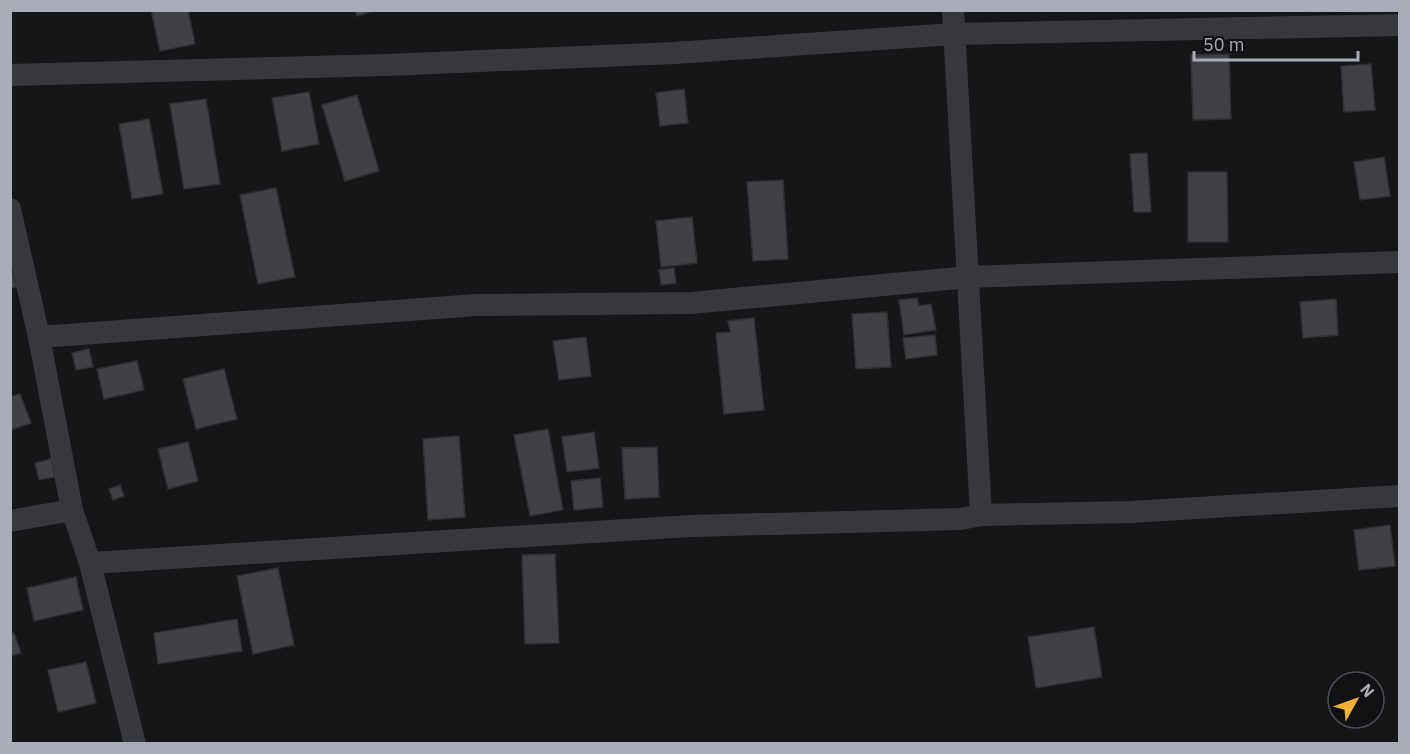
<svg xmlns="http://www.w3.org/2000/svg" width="1410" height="754" font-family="'IBM Plex Sans',sans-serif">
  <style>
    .building { fill: #404145; stroke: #303034; stroke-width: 1.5 }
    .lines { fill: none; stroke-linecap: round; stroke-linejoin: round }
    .minor { stroke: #37383d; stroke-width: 22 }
  </style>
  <rect width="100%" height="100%" fill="#161618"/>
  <path class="building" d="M 151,10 L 188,10 L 195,44 L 160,51 Z
    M 355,10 L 376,10 L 357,16 Z
    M 1229,54 L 1231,119 L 1193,120 L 1191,55 Z
    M 1371,64 L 1375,110 L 1344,112 L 1341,66 Z
    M 684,89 L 688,123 L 660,126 L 656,93 Z
    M 309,92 L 319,144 L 282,151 L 272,98 Z
    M 357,95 L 379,171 L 345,181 L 322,105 Z
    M 206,99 L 220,184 L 184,189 L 170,104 Z
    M 149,119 L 163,194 L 132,199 L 119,124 Z
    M 1147,153 L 1151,212 L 1134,212 L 1130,154 Z
    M 1384,157 L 1390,196 L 1360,200 L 1354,162 Z
    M 1188,172 L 1227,172 L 1228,242 L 1188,242 Z
    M 783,180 L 788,259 L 753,261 L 747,182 Z
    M 276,188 L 295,277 L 258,284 L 240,195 Z
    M 692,217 L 697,263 L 661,267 L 656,221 Z
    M 10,264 L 16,287 L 10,288 Z
    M 674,268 L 676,283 L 661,285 L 659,270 Z
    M 917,298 L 919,306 L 931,304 L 936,330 L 904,335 L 899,300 Z
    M 1336,299 L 1338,335 L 1303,338 L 1300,302 Z
    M 887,312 L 891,367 L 856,369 L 852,314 Z
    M 754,318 L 764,410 L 724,414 L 716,333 L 730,332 L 728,321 Z
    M 935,335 L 937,355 L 906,359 L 903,338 Z
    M 586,337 L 591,376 L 559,380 L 553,341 Z
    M 89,349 L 93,367 L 76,370 L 72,353 Z
    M 137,361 L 144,390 L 104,399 L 97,369 Z
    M 224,369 L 237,419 L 196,429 L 183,379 Z
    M 20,394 L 31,423 L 10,430 L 10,397 Z
    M 548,429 L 563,510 L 530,516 L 514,435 Z
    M 594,432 L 599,468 L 567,472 L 562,437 Z
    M 459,436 L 465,517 L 428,520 L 423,439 Z
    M 188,442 L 198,481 L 168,489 L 158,449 Z
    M 657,447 L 659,497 L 625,499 L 622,448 Z
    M 51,459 L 55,477 L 39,480 L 35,463 Z
    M 600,478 L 603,507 L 574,510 L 571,481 Z
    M 120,485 L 124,496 L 113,500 L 109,489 Z
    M 1390,525 L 1395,566 L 1359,570 L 1354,530 Z
    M 555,554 L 559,643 L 525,644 L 522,555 Z
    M 278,568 L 294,645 L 253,654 L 237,576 Z
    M 76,577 L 83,610 L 34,621 L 27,588 Z
    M 237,619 L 242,651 L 158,664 L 154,633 Z
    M 1094,627 L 1102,677 L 1036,688 L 1028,637 Z
    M 14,633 L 21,653 L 12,656 L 10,634 Z
    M 86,662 L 96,703 L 58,712 L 48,670 Z"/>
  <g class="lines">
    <path class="minor" d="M 10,75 L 386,65 L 674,53 L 954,34 L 1400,25
      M 10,209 L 39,337 L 72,510 L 90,563 L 135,744
      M 39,337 L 477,305 L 691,303 L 969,277 L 1400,262
      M 981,515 L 1130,512 L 1400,496
      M 10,521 L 72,510
      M 90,563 L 690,526 L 961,519 L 981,515 L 953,10"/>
  </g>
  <rect width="1410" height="754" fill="none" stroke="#a8adb8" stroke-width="24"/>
  <g transform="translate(1356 700) rotate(50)"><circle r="28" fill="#111113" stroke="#4d4f55" stroke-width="1.5"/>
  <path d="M0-4.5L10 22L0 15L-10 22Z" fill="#f2b134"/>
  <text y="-9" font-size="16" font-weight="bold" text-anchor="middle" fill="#a8adb8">N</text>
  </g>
  <path d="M1194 51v9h164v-9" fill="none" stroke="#a8adb8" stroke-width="3"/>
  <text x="1203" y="51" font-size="18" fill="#a8adb8" stroke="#111113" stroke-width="4.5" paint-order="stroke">50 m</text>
</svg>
